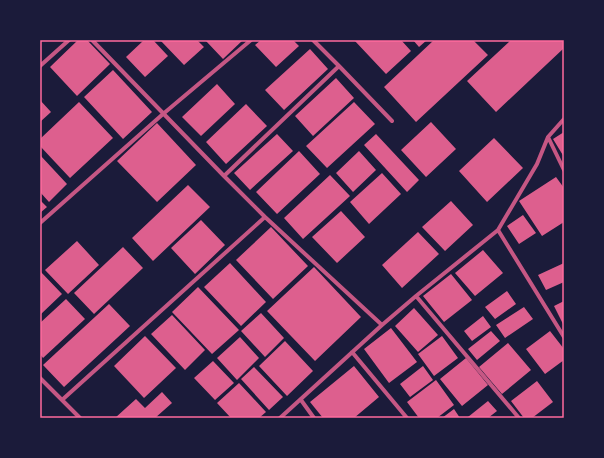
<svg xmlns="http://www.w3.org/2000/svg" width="604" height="458" font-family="Figtree,sans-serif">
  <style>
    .building { fill: #dd5f8e }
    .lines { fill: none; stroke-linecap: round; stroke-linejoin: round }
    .minor { stroke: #c65784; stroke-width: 4 }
    .neatline { fill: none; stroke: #ff6b9d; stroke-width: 1.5 }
  </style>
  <rect width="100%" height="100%" fill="#1b1b3a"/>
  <path class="building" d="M 78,40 L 87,40 L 110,64 L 77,96 L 50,67 Z
    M 144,40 L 153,40 L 168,56 L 145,77 L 126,57 Z
    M 160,40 L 197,40 L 204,47 L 184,65 Z
    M 207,40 L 243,40 L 223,59 L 206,41 Z
    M 261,40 L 293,40 L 299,46 L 276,67 L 255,45 Z
    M 354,40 L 401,40 L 411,51 L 386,74 Z
    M 413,40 L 427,40 L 419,47 Z
    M 434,40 L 473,40 L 488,55 L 416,122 L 384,87 Z
    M 511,40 L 564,40 L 564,48 L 496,112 L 467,81 Z
    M 310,49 L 328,69 L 284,110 L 265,90 Z
    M 113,70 L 152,112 L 123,139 L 84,97 Z
    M 336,78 L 354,98 L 313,136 L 295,116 Z
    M 217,84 L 235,104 L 201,136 L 182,117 Z
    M 40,100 L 51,112 L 40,122 Z
    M 79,102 L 113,138 L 70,178 L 40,146 L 40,139 Z
    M 354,102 L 375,124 L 327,168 L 306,146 Z
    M 246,104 L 267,126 L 226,164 L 206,142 Z
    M 431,122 L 456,149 L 426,177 L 401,150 Z
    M 157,123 L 196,165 L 157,202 L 117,161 Z
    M 564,132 L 564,157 L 553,139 Z
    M 277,134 L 293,151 L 250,190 L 234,173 Z
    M 376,134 L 419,180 L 407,192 L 364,145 Z
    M 494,138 L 523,168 L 487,202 L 459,171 Z
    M 299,151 L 320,174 L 277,214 L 256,192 Z
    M 359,151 L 376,170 L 353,192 L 336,173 Z
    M 40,155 L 67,184 L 49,202 L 40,192 Z
    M 382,173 L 401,194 L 369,224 L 350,202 Z
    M 330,175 L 350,196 L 303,239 L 284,218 Z
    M 556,177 L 564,188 L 564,222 L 542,236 L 519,201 Z
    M 188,185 L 210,207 L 153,261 L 132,238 Z
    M 40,200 L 47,207 L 40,213 Z
    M 451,201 L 473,225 L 445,251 L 422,227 Z
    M 341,211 L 365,237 L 337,263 L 312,237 Z
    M 523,215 L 536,233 L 519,244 L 507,226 Z
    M 201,220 L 225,245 L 195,274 L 171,248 Z
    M 271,227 L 308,266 L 273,299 L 236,260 Z
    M 418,232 L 439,254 L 402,288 L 382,265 Z
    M 77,241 L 99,265 L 68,294 L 45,270 Z
    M 123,247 L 143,268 L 94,314 L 74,293 Z
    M 483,250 L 503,273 L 475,296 L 455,273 Z
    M 230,263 L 266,302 L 241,326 L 204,287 Z
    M 564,263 L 564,282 L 546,290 L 538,275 Z
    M 314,267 L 361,317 L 315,361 L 267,311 Z
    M 40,271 L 62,294 L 40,315 Z
    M 451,274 L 472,300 L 444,322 L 423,296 Z
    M 198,287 L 239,330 L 212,354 L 172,312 Z
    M 507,291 L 516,304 L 495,319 L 485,307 Z
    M 66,299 L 85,319 L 43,358 L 40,354 L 40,323 Z
    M 564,301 L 564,326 L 554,306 Z
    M 109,304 L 130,326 L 64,387 L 43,365 Z
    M 524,307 L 533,319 L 505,338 L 496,325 Z
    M 414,308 L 438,335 L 418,352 L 395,326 Z
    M 261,313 L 284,338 L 265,357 L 241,331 Z
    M 172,315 L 205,350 L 185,370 L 151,334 Z
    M 483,316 L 491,327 L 472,341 L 464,331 Z
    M 391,328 L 417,362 L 389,383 L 364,349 Z
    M 491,331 L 500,341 L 477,360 L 468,349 Z
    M 550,331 L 564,349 L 564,360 L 545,374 L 526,349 Z
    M 145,336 L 176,368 L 144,398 L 114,366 Z
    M 442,336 L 458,358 L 434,376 L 418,354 Z
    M 240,337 L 259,358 L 237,380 L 217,358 Z
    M 285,341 L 313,371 L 287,396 L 259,366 Z
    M 508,343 L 531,370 L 502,394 L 479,367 Z
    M 466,358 L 488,385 L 462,406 L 440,379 Z
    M 213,361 L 234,383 L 215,400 L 194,378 Z
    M 354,366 L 379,397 L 354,418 L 323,418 L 310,402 Z
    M 423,366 L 433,380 L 410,397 L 400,384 Z
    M 254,367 L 283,397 L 269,410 L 241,379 Z
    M 436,380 L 454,405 L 437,418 L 419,418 L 407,402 Z
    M 537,381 L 553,402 L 532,418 L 524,418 L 511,401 Z
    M 239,383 L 266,412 L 259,418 L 231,418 L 217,403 Z
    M 162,392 L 172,403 L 155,418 L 115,418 L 136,399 L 145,408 Z
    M 488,401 L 497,411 L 488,418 L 469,418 L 468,417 Z
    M 454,409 L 460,418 L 442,418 Z"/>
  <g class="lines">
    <path class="minor" d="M 92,40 L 224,176 L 265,217 L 382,325
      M 313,40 L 339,66 L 392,121
      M 40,66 L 69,40
      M 548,137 L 564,170
      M 224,176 L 339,66
      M 40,223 L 163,114 L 251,40
      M 498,230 L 564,337
      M 416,296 L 519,418
      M 352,352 L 407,418
      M 40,378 L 80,418
      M 62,400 L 265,217
      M 301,400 L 314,418
      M 280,418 L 382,325 L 416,296 L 498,230 L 537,164 L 548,137 L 564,119"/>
  </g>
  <rect width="604" height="458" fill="none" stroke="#1b1b3a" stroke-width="82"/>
  <rect x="41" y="41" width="522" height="376" class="neatline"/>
</svg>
